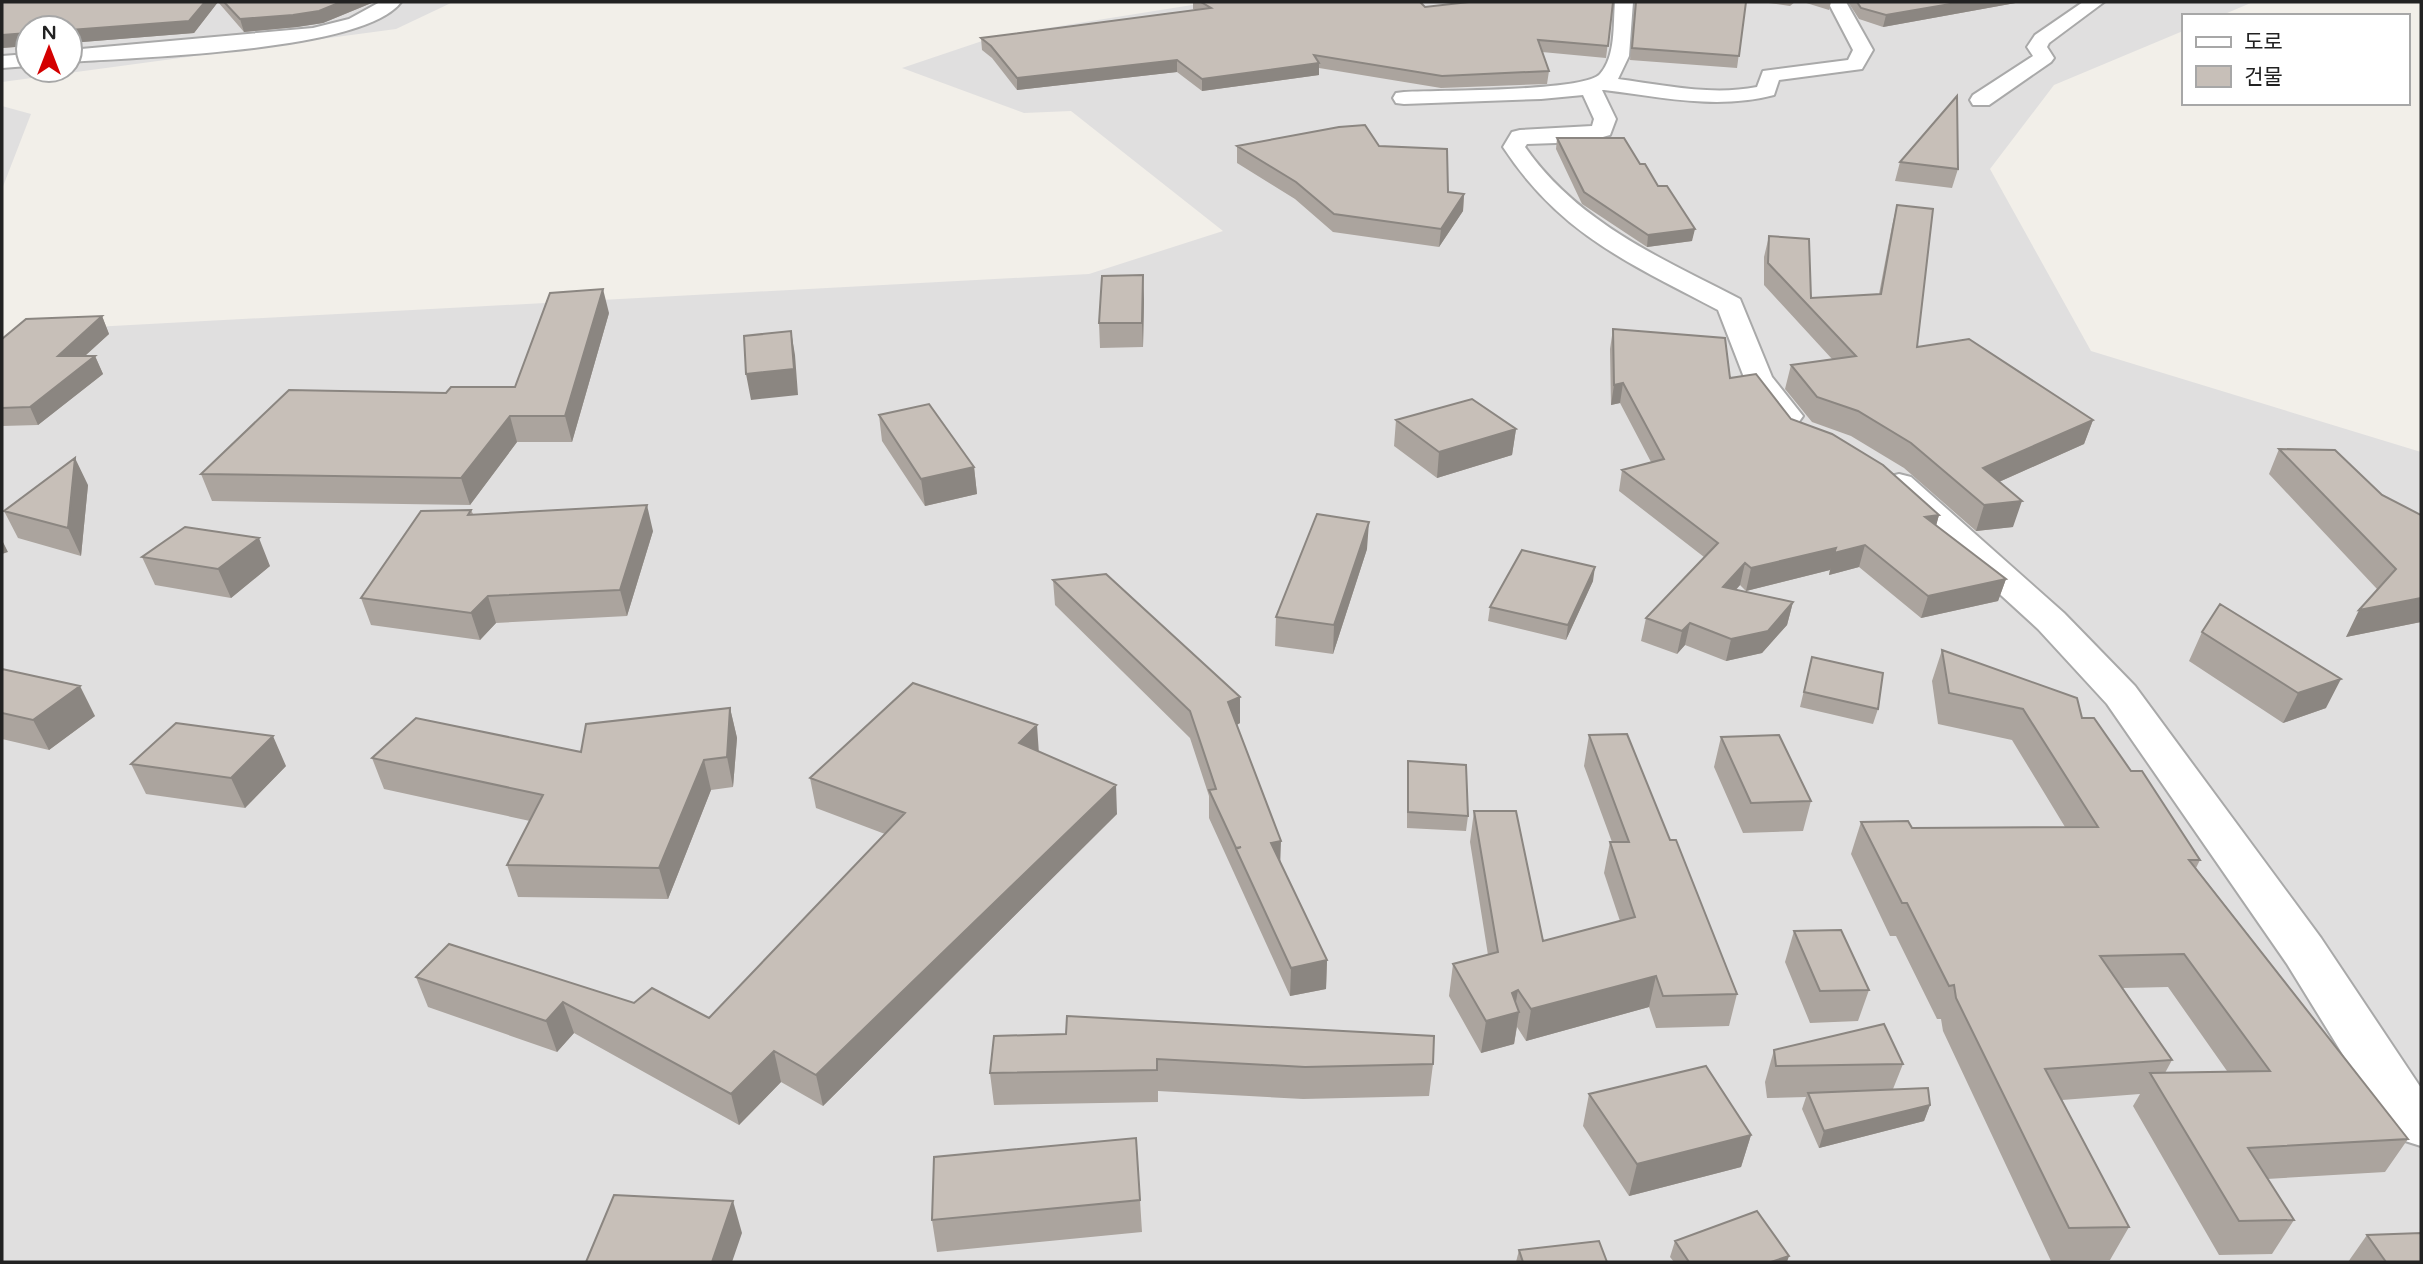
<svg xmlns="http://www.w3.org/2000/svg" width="2423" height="1264" font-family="'Varela Round','Noto Sans KR',sans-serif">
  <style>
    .residential { fill: #e0dfdf; fill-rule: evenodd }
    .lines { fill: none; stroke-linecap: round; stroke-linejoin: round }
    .street-casing { stroke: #a9a9a9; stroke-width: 4 }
    .street { fill: #fff; fill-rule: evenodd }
    .wall { fill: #aba49e; fill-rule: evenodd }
    .shaded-wall { fill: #8b8681 }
    .building { fill: #c7bfb8; stroke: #8b8681; stroke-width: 2 }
  </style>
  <rect width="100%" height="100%" fill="#f2efe9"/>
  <path class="residential" d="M 2,2 L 453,2 L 396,29 L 2,82 ZM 28,28 L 70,28 L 70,70 L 28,70 Z
    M 1211,2 L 2253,2 L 2220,16 L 2183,16 L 2183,31 L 2054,85 L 1990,169 L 2091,351 L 2421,452 L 2421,1262 L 2,1262 L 2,345 L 75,328 L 1089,274 L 1223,231 L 1071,111 L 1024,113 L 902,68 L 997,36 Z
    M 2,106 L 31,114 L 2,189 Z"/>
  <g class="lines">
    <g class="street-casing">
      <path id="street" d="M 380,2 L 401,2 C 364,52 136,57 70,62 L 70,50 L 313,28 L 349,19 Z
        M 1615,2 L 1633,2 L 1629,56 L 1618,79 C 1664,85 1711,96 1757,87 L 1763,71 L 1848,60 L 1853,50 L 1828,2 L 1846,2 L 1873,50 L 1862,69 L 1779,80 L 1774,95 C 1717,110 1661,97 1604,90 L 1602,90 L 1616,119 L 1610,135 L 1585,142 L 1527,144 L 1525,147 C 1578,223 1661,258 1740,299 L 1772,377 L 1803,416 L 1798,423 L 1787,425 L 1776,423 L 1747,385 L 1718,310 C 1629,263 1560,234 1503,147 L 1512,132 L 1520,130 L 1592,126 L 1594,119 L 1583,95 L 1541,99 L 1404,104 L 1396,103 L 1393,98 L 1396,93 L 1404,92 C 1435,90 1584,92 1600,74 C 1616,56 1613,25 1615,2 Z
        M 2083,2 L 2104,2 L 2049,43 L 2047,47 L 2054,58 L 2051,62 L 1989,105 L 1973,105 L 1970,100 L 1973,95 L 2033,56 L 2027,47 L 2035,35 Z
        M 28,54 L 28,66 L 2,68 L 2,56 Z
        M 1899,474 L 1911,477 L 2064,613 L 2135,686 L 2321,938 L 2421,1088 L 2421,1146 L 2402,1140 L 2382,1118 L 2287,964 L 2107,704 L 2038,629 L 1887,491 L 1882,484 L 1887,477 Z"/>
    </g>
    <use href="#street" class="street"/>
  </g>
  <path class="wall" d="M 2,2 L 374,2 L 323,23 L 297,27 L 244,32 L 218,2 L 194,33 L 70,43 L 70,28 L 28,28 L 28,46 L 2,48 Z
    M 1193,2 L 1425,2 L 1422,4 L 1425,7 L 1613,2 L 1606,58 L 1542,52 L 1549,71 L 1547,84 L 1441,88 L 1319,68 L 1319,75 L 1202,91 L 1177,72 L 1017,90 L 992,58 L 982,50 L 981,38 L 1196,10 L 1193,9 Z
    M 1635,2 L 1746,2 L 1737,68 L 1630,60 Z
    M 1761,2 L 1795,2 L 1790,6 Z
    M 1803,2 L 1831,2 L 1829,10 Z
    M 1848,2 L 2021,2 L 1883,27 L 1859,19 Z
    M 1557,138 L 1640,164 L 1692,241 L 1647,247 L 1582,204 L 1556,149 Z
    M 1237,146 L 1379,146 L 1448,192 L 1464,194 L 1463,211 L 1439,247 L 1333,232 L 1295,199 L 1237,163 Z
    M 1900,162 L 1958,169 L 1952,188 L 1895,181 Z
    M 1897,205 L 1917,347 L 2093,420 L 2084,444 L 1999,482 L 2013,527 L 1976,531 L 1904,468 L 1851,436 L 1812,422 L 1785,389 L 1791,365 L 1832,359 L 1764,285 L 1764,257 L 1769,236 L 1811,298 L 1879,294 L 1892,226 Z
    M 1144,299 L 1143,347 L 1100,348 L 1099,323 Z
    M 609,313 L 572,442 L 517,442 L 470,505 L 212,501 L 201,474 L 446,393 L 515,387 Z
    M 102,316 L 109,334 L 85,356 L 95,356 L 103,374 L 38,425 L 2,426 L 2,339 Z
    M 1613,329 L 1730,378 L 1791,419 L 1939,515 L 1936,525 L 2006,579 L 1998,601 L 1921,618 L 1859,567 L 1829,575 L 1830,570 L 1746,591 L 1740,585 L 1736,590 L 1793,602 L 1787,625 L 1762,653 L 1726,661 L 1685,645 L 1677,654 L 1641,641 L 1646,618 L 1704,557 L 1619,491 L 1622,470 L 1651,462 L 1620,403 L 1611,405 L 1610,349 Z
    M 879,415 L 974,467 L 977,494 L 925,506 L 882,441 Z
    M 1396,420 L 1516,429 L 1512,455 L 1437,478 L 1394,446 Z
    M 2279,449 L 2382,495 L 2421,515 L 2421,622 L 2346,637 L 2377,589 L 2269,474 Z
    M 88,485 L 81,556 L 18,538 L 4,511 Z
    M 471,510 L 473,514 L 653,531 L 627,616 L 496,623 L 480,640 L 371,625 L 361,598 Z
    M 1367,549 L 1333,654 L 1275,646 L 1276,617 Z
    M 142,557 L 270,566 L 231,598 L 155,585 Z
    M 1053,580 L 1240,697 L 1240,723 L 1237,725 L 1280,862 L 1327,960 L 1326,989 L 1290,996 L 1209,818 L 1209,796 L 1190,738 L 1055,605 Z
    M 1593,581 L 1566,640 L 1488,621 L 1490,607 Z
    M 2202,632 L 2326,708 L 2283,723 L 2189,661 Z
    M 1942,650 L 2082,718 L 2131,771 L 2200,860 L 2196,868 L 2408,1139 L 2385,1172 L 2267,1179 L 2294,1220 L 2272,1254 L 2219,1255 L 2133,1106 L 2140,1094 L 2062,1100 L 2129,1227 L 2110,1260 L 2051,1261 L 1943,1031 L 1941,1019 L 1937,1019 L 1896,936 L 1890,936 L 1851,854 L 1861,822 L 1912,828 L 2065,827 L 2012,740 L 1938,724 L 1932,681 ZM 2168,987 L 2227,1071 L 2165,1073 L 2172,1060 L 2123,988 Z
    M 1812,657 L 1878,709 L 1873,724 L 1800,707 Z
    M 2,669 L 95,716 L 49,750 L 2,739 Z
    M 730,708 L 737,738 L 733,787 L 711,790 L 668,899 L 518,897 L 507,865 L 530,821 L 384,789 L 372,758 L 581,752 Z
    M 1589,735 L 1670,840 L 1737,994 L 1729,1026 L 1656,1028 L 1649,1007 L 1526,1041 L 1517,1027 L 1514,1044 L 1481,1053 L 1449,996 L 1453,964 L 1488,955 L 1470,842 L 1474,811 L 1543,941 L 1620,921 L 1604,873 L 1610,842 L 1612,842 L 1584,766 Z
    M 1721,737 L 1811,801 L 1803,831 L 1743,833 L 1714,767 Z
    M 1039,752 L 1117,814 L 823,1106 L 781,1082 L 739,1125 L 574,1033 L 557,1052 L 428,1007 L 416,977 L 634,1003 L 709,1018 L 885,834 L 816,808 L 810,778 Z
    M 1408,761 L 1468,816 L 1466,831 L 1407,828 L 1407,777 Z
    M 131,764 L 286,766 L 245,808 L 146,794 Z
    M 1794,931 L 1869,990 L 1858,1021 L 1810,1023 L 1785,962 Z
    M 994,1036 L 1433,1064 L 1429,1096 L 1303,1099 L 1158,1091 L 1158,1102 L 994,1105 L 990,1073 Z
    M 1774,1050 L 1903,1064 L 1893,1089 L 1930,1105 L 1924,1121 L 1819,1148 L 1802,1109 L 1806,1097 L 1767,1098 L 1765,1082 Z
    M 1589,1094 L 1751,1135 L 1741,1167 L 1629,1196 L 1583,1126 Z
    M 1140,1200 L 1142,1232 L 937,1252 L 932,1220 Z
    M 2367,1235 L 2421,1262 L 2348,1262 Z
    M 1675,1241 L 1787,1262 L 1674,1262 L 1670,1257 Z
    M 1519,1250 L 1607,1262 L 1516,1262 Z"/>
  <path class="shaded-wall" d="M 205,2 L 218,2 L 194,33 L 70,43 L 70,30 Z
    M 341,2 L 374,2 L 323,23 L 297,27 L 244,32 L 240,19 Z
    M 1962,2 L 2021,2 L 1883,27 L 1886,15 Z
    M 28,33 L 28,46 L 2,48 L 2,35 Z
    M 1177,60 L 1177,72 L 1017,90 L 1017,78 Z
    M 1319,63 L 1319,75 L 1202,91 L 1202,79 Z
    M 1464,194 L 1463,211 L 1439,247 L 1441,229 Z
    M 1695,229 L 1692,241 L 1647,247 L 1648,235 Z
    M 1143,275 L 1144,299 L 1143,347 L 1142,323 Z
    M 603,289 L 609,313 L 572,442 L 565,416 Z
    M 102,316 L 109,334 L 66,373 L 58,356 Z
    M 791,331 L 795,355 L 798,395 L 751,400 L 746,374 Z
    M 95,356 L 103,374 L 38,425 L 30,407 Z
    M 1623,383 L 1620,403 L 1611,405 L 1614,385 Z
    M 510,416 L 517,442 L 470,505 L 461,478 Z
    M 2093,420 L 2084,444 L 1974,493 L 1983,468 Z
    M 1516,429 L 1512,455 L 1437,478 L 1439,452 Z
    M 75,458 L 88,485 L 81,556 L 68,528 Z
    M 974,467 L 977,494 L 925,506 L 921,479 Z
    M 2022,501 L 2013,527 L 1976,531 L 1984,505 Z
    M 647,505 L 653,531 L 627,616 L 620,590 Z
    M 1939,515 L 1933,537 L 1925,517 Z
    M 1369,522 L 1367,549 L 1333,654 L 1334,625 Z
    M 259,538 L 270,566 L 231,598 L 218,569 Z
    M 2,540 L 8,552 L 2,554 Z
    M 1865,545 L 1859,567 L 1829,575 L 1834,553 Z
    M 1836,548 L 1830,570 L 1746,591 L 1751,568 Z
    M 1745,563 L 1740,585 L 1718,609 L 1723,587 Z
    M 1595,567 L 1593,581 L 1566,640 L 1568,625 Z
    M 2006,579 L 1998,601 L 1921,618 L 1928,596 Z
    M 488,596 L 496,623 L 480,640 L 471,613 Z
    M 2421,598 L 2421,622 L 2346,637 L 2359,610 Z
    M 1793,602 L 1787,625 L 1762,653 L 1726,661 L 1731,639 Z
    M 1690,623 L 1685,645 L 1677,654 L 1682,631 Z
    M 2341,679 L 2326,708 L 2283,723 L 2298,693 Z
    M 80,686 L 95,716 L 49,750 L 33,720 Z
    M 1240,697 L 1240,723 L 1228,729 L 1228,702 Z
    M 730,708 L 737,738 L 733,787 L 727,757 Z
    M 1037,725 L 1039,754 L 1019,743 Z
    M 273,736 L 286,766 L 245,808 L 231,778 Z
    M 704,760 L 711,790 L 668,899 L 659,868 Z
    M 1116,785 L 1117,814 L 823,1106 L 816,1075 Z
    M 1281,841 L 1280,869 L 1271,843 Z
    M 1327,960 L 1326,989 L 1290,996 L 1291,968 Z
    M 1656,976 L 1649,1007 L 1526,1041 L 1531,1009 Z
    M 1518,990 L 1514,1013 L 1519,1012 L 1514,1044 L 1481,1053 L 1486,1021 L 1512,993 Z
    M 563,1002 L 574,1033 L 557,1052 L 546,1021 Z
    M 774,1051 L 781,1082 L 739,1125 L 731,1094 Z
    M 1930,1105 L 1924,1121 L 1819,1148 L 1824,1131 Z
    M 1751,1135 L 1741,1167 L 1629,1196 L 1637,1164 Z
    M 733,1201 L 742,1233 L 732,1262 L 712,1262 Z
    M 1789,1256 L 1787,1262 L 1771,1262 Z"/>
  <path class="building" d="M 2,2 L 205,2 L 189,21 L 70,30 L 70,28 L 28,28 L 28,33 L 2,35 Z
    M 224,2 L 341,2 L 319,11 L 293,15 L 240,19 Z
    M 1201,2 L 1420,2 L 1425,7 L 1469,2 L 1613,2 L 1608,46 L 1538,40 L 1549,71 L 1442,76 L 1314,55 L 1319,63 L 1202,79 L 1177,60 L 1017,78 L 991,46 L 981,38 L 1211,8 Z
    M 1636,2 L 1746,2 L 1739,56 L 1632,48 Z
    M 1857,2 L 1962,2 L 1886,15 L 1861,8 Z
    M 1957,96 L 1958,169 L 1900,162 Z
    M 1365,125 L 1379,146 L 1447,149 L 1448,192 L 1464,194 L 1441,229 L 1334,214 L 1296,182 L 1237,146 L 1339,127 Z
    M 1557,138 L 1624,138 L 1640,164 L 1645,164 L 1658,186 L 1667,186 L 1695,229 L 1648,235 L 1584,192 Z
    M 1897,205 L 1933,209 L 1917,347 L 1969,339 L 2093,420 L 1983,468 L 2022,501 L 1984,505 L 1911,443 L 1858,411 L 1817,397 L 1791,365 L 1856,356 L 1768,263 L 1769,236 L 1809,239 L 1811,298 L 1881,294 Z
    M 1143,275 L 1142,323 L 1099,323 L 1102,276 Z
    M 603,289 L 565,416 L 510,416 L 461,478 L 201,474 L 289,390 L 446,393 L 451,387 L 515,387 L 550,293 Z
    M 102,316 L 58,356 L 95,356 L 30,407 L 2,408 L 2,339 L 26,319 Z
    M 1613,329 L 1725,338 L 1730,378 L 1756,374 L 1791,419 L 1832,434 L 1883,465 L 1939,515 L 1925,517 L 2006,579 L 1928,596 L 1865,545 L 1834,553 L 1836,548 L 1751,568 L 1745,563 L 1723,587 L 1793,602 L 1768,631 L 1731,639 L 1690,623 L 1682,631 L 1646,618 L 1718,543 L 1622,470 L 1664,459 L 1623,383 L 1614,385 Z
    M 791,331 L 794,369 L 746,374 L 744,336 Z
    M 1472,399 L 1516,429 L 1439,452 L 1396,420 Z
    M 929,404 L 974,467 L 921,479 L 879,415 Z
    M 2279,449 L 2335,450 L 2382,495 L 2421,515 L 2421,598 L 2359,610 L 2396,569 Z
    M 75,458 L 68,528 L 4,511 Z
    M 647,505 L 620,590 L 488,596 L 471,613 L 361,598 L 421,511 L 471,510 L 468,515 Z
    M 1317,514 L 1369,522 L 1334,625 L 1276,617 Z
    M 185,527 L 259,538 L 218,569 L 142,557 Z
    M 1522,550 L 1595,567 L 1568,625 L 1490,607 Z
    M 1106,574 L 1240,697 L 1228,702 L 1281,841 L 1271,843 L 1327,960 L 1291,968 L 1236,849 L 1241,847 L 1236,848 L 1209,790 L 1216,789 L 1190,711 L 1053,580 Z
    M 2220,604 L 2341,679 L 2298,693 L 2202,632 Z
    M 1942,650 L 2077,698 L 2082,718 L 2094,718 L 2131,771 L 2142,771 L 2200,860 L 2189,860 L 2408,1139 L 2248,1148 L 2294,1220 L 2239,1221 L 2150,1073 L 2270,1071 L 2184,954 L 2100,956 L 2172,1060 L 2045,1069 L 2129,1227 L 2069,1228 L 1956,998 L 1954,985 L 1949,986 L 1907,903 L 1902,903 L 1861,822 L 1908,821 L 1912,828 L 2098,827 L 2023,709 L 1949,693 Z
    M 1812,657 L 1883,673 L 1878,709 L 1804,692 Z
    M 2,669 L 80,686 L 33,720 L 2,713 Z
    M 913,683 L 1037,725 L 1019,743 L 1116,785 L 816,1075 L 774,1051 L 731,1094 L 563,1002 L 546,1021 L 416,977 L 449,944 L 634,1003 L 652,988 L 709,1018 L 905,813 L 810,778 Z
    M 730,708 L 727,757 L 704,760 L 659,868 L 507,865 L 543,795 L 372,758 L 416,718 L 581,752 L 586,724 Z
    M 176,723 L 273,736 L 231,778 L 131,764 Z
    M 1627,734 L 1670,840 L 1676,840 L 1737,994 L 1663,996 L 1656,976 L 1531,1009 L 1518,990 L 1512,993 L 1519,1012 L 1486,1021 L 1453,964 L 1498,952 L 1474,811 L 1516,811 L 1543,941 L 1635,917 L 1610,842 L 1629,842 L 1589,735 Z
    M 1779,735 L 1811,801 L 1751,803 L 1721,737 Z
    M 1408,761 L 1466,765 L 1468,816 L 1408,812 Z
    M 1841,930 L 1869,990 L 1820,991 L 1794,931 Z
    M 1067,1016 L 1434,1036 L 1433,1064 L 1305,1067 L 1157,1059 L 1157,1070 L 990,1073 L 994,1036 L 1066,1034 Z
    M 1884,1024 L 1903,1064 L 1776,1066 L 1774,1050 Z
    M 1706,1066 L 1751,1135 L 1637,1164 L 1589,1094 Z
    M 1928,1088 L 1930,1105 L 1824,1131 L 1808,1093 Z
    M 1136,1138 L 1140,1200 L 932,1220 L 934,1157 Z
    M 614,1195 L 733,1201 L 712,1262 L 586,1262 Z
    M 1757,1211 L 1789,1256 L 1771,1262 L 1689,1262 L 1675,1241 Z
    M 2421,1233 L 2421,1262 L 2386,1262 L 2367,1235 Z
    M 1599,1241 L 1607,1262 L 1523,1262 L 1519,1250 Z"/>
  <rect width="2423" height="1264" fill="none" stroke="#222222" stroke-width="7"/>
  <rect x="2182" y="14" width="228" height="91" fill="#ffffff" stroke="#a7a7a7" stroke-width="2"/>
  <rect x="2196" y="37" width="35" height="10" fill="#ffffff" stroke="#a7a7a7" stroke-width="2"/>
  <text x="2244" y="49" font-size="21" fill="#222222">도로</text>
  <rect x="2196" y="66" width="35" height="21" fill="#c7bfb8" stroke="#a7a7a7" stroke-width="2"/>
  <text x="2244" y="84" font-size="21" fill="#222222">건물</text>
  <g transform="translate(49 49)"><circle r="33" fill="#ffffff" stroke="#a7a7a7" stroke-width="2"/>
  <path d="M0-5L12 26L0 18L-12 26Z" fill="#d40000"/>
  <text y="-10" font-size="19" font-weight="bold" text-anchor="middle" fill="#222222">N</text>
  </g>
</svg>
